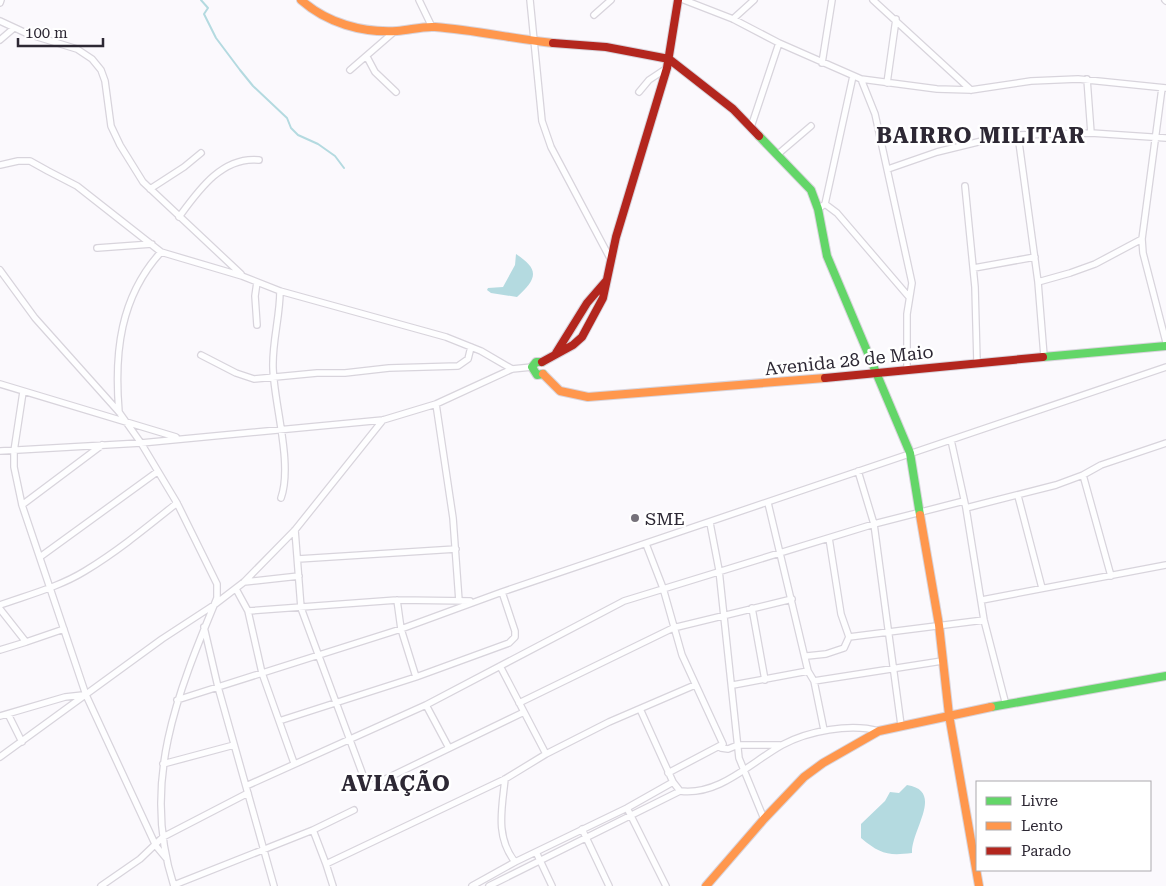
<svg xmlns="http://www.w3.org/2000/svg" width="1166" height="886" font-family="'Roboto Serif',serif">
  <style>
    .water { fill: #b4dae0 }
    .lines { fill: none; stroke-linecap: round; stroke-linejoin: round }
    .stream { stroke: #b4dae0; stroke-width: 2 }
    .street-casing { stroke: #d8d4dc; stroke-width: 8 }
    .fast-casing { stroke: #d8d4dc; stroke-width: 10 }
    .slow-casing { stroke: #d8d4dc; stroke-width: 10 }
    .jam-casing { stroke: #d8d4dc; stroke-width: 10 }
    .street { stroke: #fefeff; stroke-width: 5.5 }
    .fast { stroke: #63d668; stroke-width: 8 }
    .slow { stroke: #ff974d; stroke-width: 8 }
    .jam { stroke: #b3261e; stroke-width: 8 }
    .poi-dot { fill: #75717a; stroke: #fff; stroke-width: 2 }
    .labels { text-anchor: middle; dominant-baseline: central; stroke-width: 5; stroke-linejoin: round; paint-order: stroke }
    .street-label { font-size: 18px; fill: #2d2834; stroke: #fff }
    .poi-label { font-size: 18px; fill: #2d2834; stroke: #fff; text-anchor: start }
    .district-label { font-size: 22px; font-weight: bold; letter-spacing: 1px; fill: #2d2834; stroke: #fff }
  </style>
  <rect width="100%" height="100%" fill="#fbf9fd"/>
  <path class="water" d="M 516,254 C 539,269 538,278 517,297 L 491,293 L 487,290 L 488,288 L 503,287 L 515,265 Z
    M 907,785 C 945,791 911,830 912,853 C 888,856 880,854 861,838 L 861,824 L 885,801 L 890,792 L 899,793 Z"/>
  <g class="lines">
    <path class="stream" d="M 201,0 L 208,8 L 204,14 L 216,38 L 240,70 L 253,86 L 287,118 L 291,128 L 298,135 L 318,144 L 335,156 L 344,168"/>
    <g class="street-casing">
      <path id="street" d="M 419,0 L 432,27
        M 530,0 L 542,121 L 551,147 L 611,260
        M 684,0 L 733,19 L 779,43 L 861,79 L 937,89 L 971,90 L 1031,81 L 1078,79 L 1166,88
        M 873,0 L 971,90
        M 1165,0 L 1166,1
        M 0,3 L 1,0
        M 594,15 L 611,0
        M 733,19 L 754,0
        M 0,21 L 28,34 L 77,49 L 92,59 L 101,70 L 105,81 L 111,126 L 120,145 L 143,182 L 241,274
        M 0,40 L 14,28
        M 367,57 L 375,72 L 396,92
        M 822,63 L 832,0
        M 350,70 L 395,31
        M 861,79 L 875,114 L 912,283 L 907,314 L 907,369
        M 1087,79 L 1091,133
        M 887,83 L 896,19
        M 1162,88 L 1142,239 L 1143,253 L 1166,342
        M 639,92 L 649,80 L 667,68
        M 751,127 L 779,43
        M 1018,135 L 1038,282 L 1044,356
        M 777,155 L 811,126
        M 0,165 L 18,161 L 30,161 L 48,171 L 77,186 L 161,252 L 242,276 L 280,291 L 446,337 L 481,351 L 512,369
        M 888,169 L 937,152 L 990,139 L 1018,135 L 1091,133 L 1166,138
        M 965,186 L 975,287 L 977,362
        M 150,189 L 184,167 L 201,153
        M 825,204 L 837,213 L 909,297
        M 818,209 L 825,204 L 853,76
        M 179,217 C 198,191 222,156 259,160
        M 97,248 L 152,244
        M 974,268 L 1035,257
        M 0,270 L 35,318 L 119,412 L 141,443 L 177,503 L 217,584 L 217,598 C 178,692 140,783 174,886
        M 1038,282 L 1070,273 L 1095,264 L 1142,239
        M 280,291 C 280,317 272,342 273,368 C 274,404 293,464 281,498
        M 257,325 L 255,296 L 257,282
        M 201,355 L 236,373 L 254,379 L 317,373 L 345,373 L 389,368 L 458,366 L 468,359 L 471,347
        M 0,384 L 176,437
        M 23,392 L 14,451 L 14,467 L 22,505 L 86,695 L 156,846 L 166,858
        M 436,404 L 453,518 L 459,601
        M 119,412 C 114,353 120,297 161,252
        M 951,440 L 966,508 L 984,620 L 1006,705
        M 0,451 L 141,443 L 383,420 L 436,404 L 512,369 L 532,367
        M 858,471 L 874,524 L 901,725
        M 1083,475 L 1111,576
        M 1018,496 L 1042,588
        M 768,503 L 808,671 L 814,681 L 824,730
        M 22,505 L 102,445
        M 966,508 L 1056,485 L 1083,475 L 1101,465 L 1166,443
        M 710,523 L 719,570 L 739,758 L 764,819
        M 295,530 L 301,608 L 367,786 L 371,786 L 524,712
        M 829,538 L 841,614 L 849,637 L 984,620
        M 646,544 L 663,588 L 682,655 L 723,744 L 721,748 L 728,749 L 738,745 L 780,745
        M 40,557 L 157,472
        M 298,559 L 456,549
        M 244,582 L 299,576
        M 236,589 L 248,611 L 262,673 L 294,763
        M 397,600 L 401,629 L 416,677
        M 982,600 L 1166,565
        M 0,605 C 28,595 59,587 85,571 C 118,551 147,527 177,503
        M 752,608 L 765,680
        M 0,609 L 26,642 L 64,629
        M 248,611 L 397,600 L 470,601
        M 204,627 L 218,687 L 274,886
        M 0,650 L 26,642
        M 807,656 L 826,654 L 844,648 L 849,637
        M 500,666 L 546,754
        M 814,681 L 942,661
        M 733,685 L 808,671
        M 177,700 L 401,629 L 502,592 L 1166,367
        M 519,703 L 673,628 L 792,599
        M 426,705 L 449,748
        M 640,709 L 673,782 L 680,791 C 719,796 750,763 782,745 C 808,731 850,723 879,731
        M 8,714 L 22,742
        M 0,716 L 65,697 L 83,695
        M 279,721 L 416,677 L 509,643 L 515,637 L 515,631 L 502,592
        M 0,757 L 162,639 L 214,605 L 244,582 L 295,530 L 383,420
        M 163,764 L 234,745
        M 668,773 L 723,744
        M 505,779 C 502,809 495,836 515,862
        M 246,786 L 426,705 L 624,601 L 874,524 L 964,501
        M 627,808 L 666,886
        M 582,829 L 609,886
        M 313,830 L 354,810
        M 536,852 L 552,886
        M 326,864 L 333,886
        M 174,885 L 313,830 L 326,864 L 505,779 L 546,754 L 609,722 L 695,685
        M 101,886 L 140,859 L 163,837 L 248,793
        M 472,886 L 515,862 L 627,808 L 673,782
        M 489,886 L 680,791"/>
    </g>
    <g class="fast-casing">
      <path id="fast" d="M 759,136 L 811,190 L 818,209 L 827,256 L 910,453 L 920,515
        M 1043,357 L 1166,346
        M 542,362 L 536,362 L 532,367 L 537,375 L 543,374
        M 991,707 L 1166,676"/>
    </g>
    <g class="slow-casing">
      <path id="slow" d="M 301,0 C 327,23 362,33 397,31 C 410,30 423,26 435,27 C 475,30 514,39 553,43
        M 543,374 L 560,391 L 588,397 L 825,378
        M 920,515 L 939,625 L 949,715 L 979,886
        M 706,886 L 764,819 L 804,777 L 823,763 L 879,731 L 991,707"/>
    </g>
    <g class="jam-casing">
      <path id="jam" d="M 553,43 L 606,47 L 669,59 L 733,109 L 759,136
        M 556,353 L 587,303 L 606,281
        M 542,362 L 573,345 L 582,337 L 603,298 L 616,237 L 667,68 L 678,0
        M 825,378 L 1043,357"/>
    </g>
    <use href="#street" class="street"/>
    <use href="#fast" class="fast"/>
    <use href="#slow" class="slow"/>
    <use href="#jam" class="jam"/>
  </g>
  <circle class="poi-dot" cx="635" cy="518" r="5"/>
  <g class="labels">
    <g class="street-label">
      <text transform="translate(849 360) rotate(-6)">Avenida 28 de Maio</text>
    </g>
    <g class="poi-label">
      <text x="645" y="518">SME</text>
    </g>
    <g class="district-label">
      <text x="981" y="135">BAIRRO MILITAR</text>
      <text x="396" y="783">AVIAÇÃO</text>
    </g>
  </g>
  <rect x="976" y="781" width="175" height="90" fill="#ffffff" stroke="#aba9ae"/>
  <rect x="986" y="797" width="25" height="8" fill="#63d668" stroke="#aba9ae"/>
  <text x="1021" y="806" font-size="15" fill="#2d2834">Livre</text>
  <rect x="986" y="822" width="25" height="8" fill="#ff974d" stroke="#aba9ae"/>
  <text x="1021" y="831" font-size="15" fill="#2d2834">Lento</text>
  <rect x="986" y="847" width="25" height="8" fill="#b3261e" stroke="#aba9ae"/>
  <text x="1021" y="856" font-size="15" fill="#2d2834">Parado</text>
  <path d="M18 38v8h85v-8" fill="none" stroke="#2d2834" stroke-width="2.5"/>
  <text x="25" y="38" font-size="15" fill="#2d2834" stroke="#ffffff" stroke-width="4" paint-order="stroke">100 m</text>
</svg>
